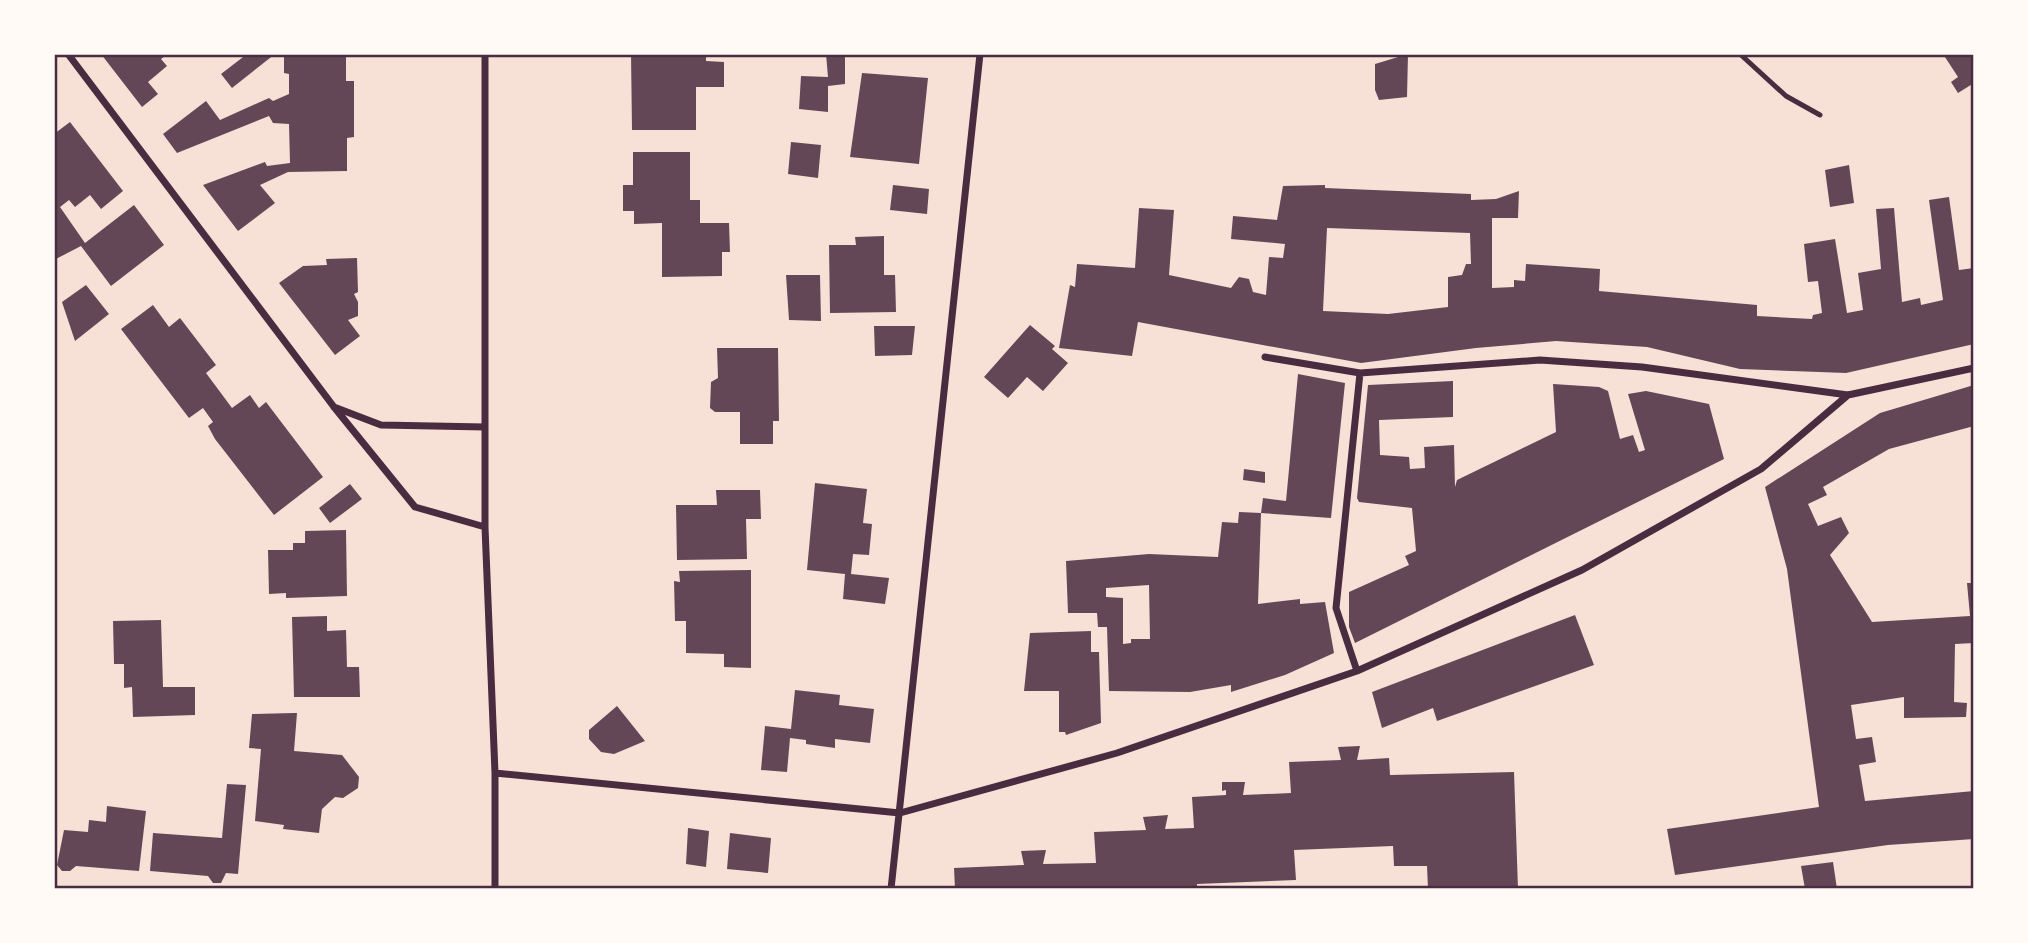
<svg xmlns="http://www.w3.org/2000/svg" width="2028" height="943" font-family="'Source Sans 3',sans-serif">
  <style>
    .building { fill: #644757; fill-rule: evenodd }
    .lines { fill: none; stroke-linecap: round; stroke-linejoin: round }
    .service { stroke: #4a2c40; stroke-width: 5 }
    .minor { stroke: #4a2c40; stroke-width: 7 }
    .neatline { fill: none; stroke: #4a2c40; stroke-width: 2.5 }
  </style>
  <rect width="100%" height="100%" fill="#f7e1d7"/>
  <path class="building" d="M 101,54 L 168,54 L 161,59 L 167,66 L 148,82 L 158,94 L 142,107 Z
    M 247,54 L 275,54 L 232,88 L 221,74 Z
    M 284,54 L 346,54 L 346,81 L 354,81 L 354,137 L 347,138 L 347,171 L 288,172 L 260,185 L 275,203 L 238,231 L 203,185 L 265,162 L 267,166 L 290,163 L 289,124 L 273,123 L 269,116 L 177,153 L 163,134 L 206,101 L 220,120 L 269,98 L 273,101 L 289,94 L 289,74 L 284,73 Z
    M 631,54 L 706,54 L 706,61 L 724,62 L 724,87 L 696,87 L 696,130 L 632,130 Z
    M 826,54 L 845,54 L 845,84 L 828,86 L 828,112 L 799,109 L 801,76 L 828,77 Z
    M 1408,54 L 1407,97 L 1379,100 L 1375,90 L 1375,64 Z
    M 1943,54 L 1974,54 L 1974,83 L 1958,93 L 1951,82 L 1958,77 Z
    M 862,73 L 928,78 L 919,164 L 850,157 Z
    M 70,122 L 123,191 L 101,209 L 90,195 L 75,207 L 69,200 L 60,207 L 85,243 L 134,205 L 164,245 L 111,286 L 81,246 L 54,260 L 54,134 Z
    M 791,142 L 821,145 L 818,178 L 788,174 Z
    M 633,152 L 690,152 L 690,200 L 700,200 L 700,223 L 729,223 L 730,252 L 722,252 L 722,276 L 662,277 L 662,223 L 634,224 L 634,211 L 623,211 L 623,185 L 633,185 Z
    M 1849,165 L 1854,203 L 1830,207 L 1825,170 Z
    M 893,185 L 929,189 L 927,214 L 890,210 Z
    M 1325,185 L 1325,188 L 1471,194 L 1471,200 L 1496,199 L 1519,191 L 1518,218 L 1492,218 L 1492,288 L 1514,287 L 1514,280 L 1525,281 L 1526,264 L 1600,269 L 1599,291 L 1757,305 L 1757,316 L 1812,319 L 1813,315 L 1822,313 L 1818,281 L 1808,282 L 1804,244 L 1835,239 L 1847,313 L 1863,310 L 1858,273 L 1881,269 L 1876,209 L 1894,208 L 1902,302 L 1920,298 L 1921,305 L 1943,300 L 1929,200 L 1949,197 L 1959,270 L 1974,268 L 1974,344 L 1846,373 L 1740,369 L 1647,347 L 1556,341 L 1476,348 L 1361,363 L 1138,322 L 1132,356 L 1059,348 L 1070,285 L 1075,287 L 1077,264 L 1135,268 L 1139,208 L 1174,210 L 1169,275 L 1231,288 L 1239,277 L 1249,279 L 1253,292 L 1266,295 L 1269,257 L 1283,258 L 1285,244 L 1231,239 L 1233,216 L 1277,220 L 1283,186 ZM 1327,228 L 1470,233 L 1471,264 L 1466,264 L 1462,275 L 1448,277 L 1448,307 L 1388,314 L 1323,311 Z
    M 884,236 L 884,275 L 895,275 L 896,312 L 830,313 L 829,245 L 856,245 L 855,237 Z
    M 357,258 L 358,292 L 354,294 L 358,302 L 358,316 L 348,320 L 360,336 L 335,355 L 279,283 L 303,266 L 327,265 L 326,259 Z
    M 786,275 L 820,275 L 821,321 L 789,320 Z
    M 86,285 L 109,314 L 75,341 L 62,302 Z
    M 153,305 L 169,327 L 180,318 L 216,365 L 206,373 L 232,408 L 250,395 L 259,408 L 266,402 L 323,477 L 274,515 L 215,439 L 208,426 L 213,422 L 203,408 L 189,418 L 121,329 Z
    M 1030,325 L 1055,346 L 1052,349 L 1068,363 L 1043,391 L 1027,377 L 1008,398 L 984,377 Z
    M 874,326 L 915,326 L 912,355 L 875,356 Z
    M 717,348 L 778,348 L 779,421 L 773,421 L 773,444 L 740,444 L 740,412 L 715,412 L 710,408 L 711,382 L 718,378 Z
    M 1298,374 L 1345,383 L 1331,518 L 1261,513 L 1258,604 L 1300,599 L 1300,604 L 1325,602 L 1334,653 L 1285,675 L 1231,692 L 1231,685 L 1190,692 L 1109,691 L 1107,627 L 1098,627 L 1097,613 L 1068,613 L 1066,561 L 1149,554 L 1218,557 L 1222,522 L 1238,523 L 1239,512 L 1261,513 L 1263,498 L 1286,501 ZM 1149,585 L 1150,639 L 1131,639 L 1131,643 L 1123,644 L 1123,598 L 1106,597 L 1106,588 Z
    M 1453,381 L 1453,417 L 1379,420 L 1380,455 L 1409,457 L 1410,469 L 1425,468 L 1424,447 L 1454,445 L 1455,487 L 1457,480 L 1556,432 L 1553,384 L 1599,387 L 1608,391 L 1620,439 L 1633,435 L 1639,452 L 1645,450 L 1628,394 L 1646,391 L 1709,404 L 1724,459 L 1355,643 L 1349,627 L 1349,592 L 1409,565 L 1405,556 L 1416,551 L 1412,508 L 1359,502 L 1357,498 L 1368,385 Z
    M 1974,385 L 1974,426 L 1889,449 L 1823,487 L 1827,495 L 1808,504 L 1818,526 L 1841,517 L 1849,533 L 1830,555 L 1872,622 L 1970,616 L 1967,583 L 1974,583 L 1974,643 L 1955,644 L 1954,702 L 1967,703 L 1966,717 L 1904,718 L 1904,697 L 1851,705 L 1856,739 L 1872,737 L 1876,762 L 1859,765 L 1865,801 L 1974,791 L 1974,839 L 1888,845 L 1675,875 L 1667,829 L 1819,807 L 1787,569 L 1765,487 L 1880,413 Z
    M 1244,469 L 1265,472 L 1265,483 L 1243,480 Z
    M 815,483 L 867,489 L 863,523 L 872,524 L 869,555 L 853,554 L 851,574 L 889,578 L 885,604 L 843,599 L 845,574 L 807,570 Z
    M 350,484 L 362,499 L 330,523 L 319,508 Z
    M 716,490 L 760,490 L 761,519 L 746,519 L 747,559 L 677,560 L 676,505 L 717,505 Z
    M 346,530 L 347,596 L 286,598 L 286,593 L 269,594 L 268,550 L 293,550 L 293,543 L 305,543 L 305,531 Z
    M 751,570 L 751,668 L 724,667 L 724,654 L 686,653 L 686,621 L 675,621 L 674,581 L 680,582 L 679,571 Z
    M 1575,615 L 1594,665 L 1437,721 L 1433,708 L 1382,728 L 1372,692 Z
    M 327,616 L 327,631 L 346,630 L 347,667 L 359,667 L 360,697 L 294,697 L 292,617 Z
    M 161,620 L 163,687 L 195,687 L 195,715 L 133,717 L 132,687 L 124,688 L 124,664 L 114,664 L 113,621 Z
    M 1091,631 L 1091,652 L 1099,652 L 1101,723 L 1066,735 L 1065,732 L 1059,732 L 1059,691 L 1024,691 L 1030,633 Z
    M 795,690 L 840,695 L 839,705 L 874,709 L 870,743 L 835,739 L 835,748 L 806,744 L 806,740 L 790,738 L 787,772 L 761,770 L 765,726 L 791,729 Z
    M 617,706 L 645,741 L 614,754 L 601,752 L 589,739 L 589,730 Z
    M 294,713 L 297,713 L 294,751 L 342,755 L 359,777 L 358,788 L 343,798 L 335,797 L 322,809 L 319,833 L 283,829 L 284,825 L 255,821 L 261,749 L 249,748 L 252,714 Z
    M 1360,746 L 1357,760 L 1389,758 L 1390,775 L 1514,772 L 1518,889 L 1428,889 L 1427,866 L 1394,866 L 1393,846 L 1294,850 L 1296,880 L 1197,884 L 1197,889 L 955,889 L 954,868 L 1024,865 L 1021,851 L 1046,850 L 1043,864 L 1096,863 L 1094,832 L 1146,830 L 1143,817 L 1168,815 L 1165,829 L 1194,828 L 1192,797 L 1226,795 L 1226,790 L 1222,791 L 1222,782 L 1245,782 L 1243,795 L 1291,793 L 1289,762 L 1341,760 L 1338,747 Z
    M 227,784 L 246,785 L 238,874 L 226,873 L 221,883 L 213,883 L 208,876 L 150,871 L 153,833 L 222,838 Z
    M 107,806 L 146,811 L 139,871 L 76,866 L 70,871 L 62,871 L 57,865 L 64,830 L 88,832 L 89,820 L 106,822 Z
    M 688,828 L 709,831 L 706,867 L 686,864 Z
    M 730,833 L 771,838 L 768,873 L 727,869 Z
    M 1833,862 L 1837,889 L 1805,889 L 1801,866 Z"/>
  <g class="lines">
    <path class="service" d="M 1740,54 L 1786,96 L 1820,115"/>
    <path class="minor" d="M 68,54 L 334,407 L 415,507 L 485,527
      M 485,54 L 485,527 L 495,773 L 495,889
      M 1265,357 L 1360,373 L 1540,360 L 1642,367 L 1848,395 L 1974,368
      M 334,407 L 381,425 L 485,427
      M 1357,671 L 1336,608 L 1360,373
      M 495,773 L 900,813 L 1117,753 L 1357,671 L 1582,570 L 1761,469 L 1848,395
      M 891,889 L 980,54"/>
  </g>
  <rect width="2028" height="943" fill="none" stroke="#fffaf5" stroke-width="112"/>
  <rect x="56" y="56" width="1916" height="831" class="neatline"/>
</svg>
